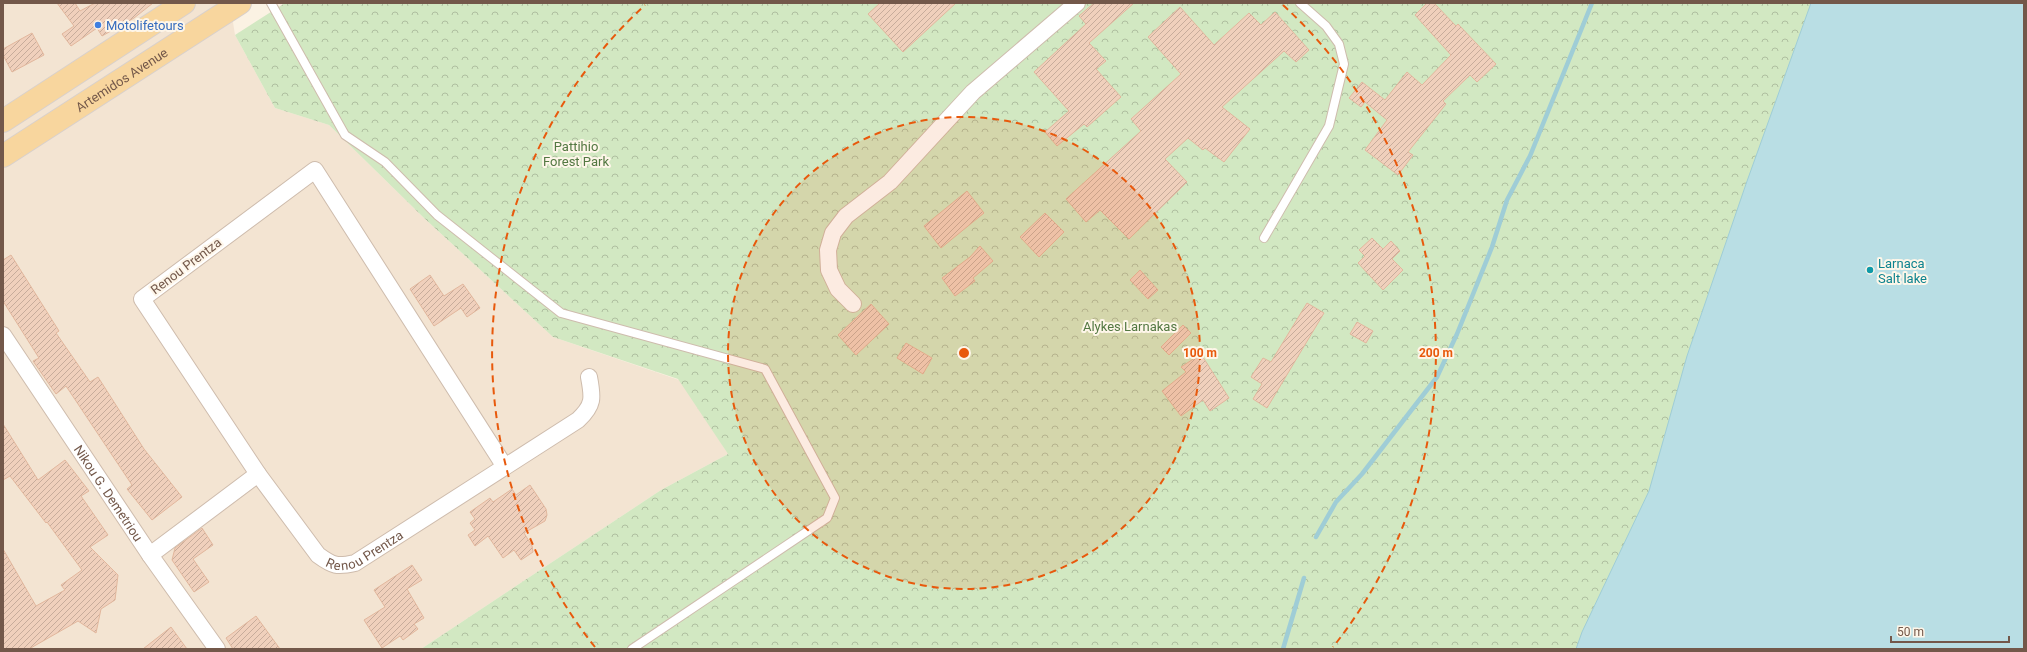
<svg xmlns="http://www.w3.org/2000/svg" width="2027" height="652" font-family="Roboto,sans-serif">
  <style>
    .residential { fill: #f3e4d2 }
    .park { fill: url(#park-crowns) }
    .water { fill: #b9dee4; stroke: #9fcdd6 }
    .lines { fill: none; stroke-linecap: round; stroke-linejoin: round }
    .stream { stroke: #9fcdd6; stroke-width: 4.5 }
    .building { fill: url(#building-hatch); stroke: #e2b79d }
    .service-casing { stroke: #cebcad; stroke-width: 10 }
    .minor-casing { stroke: #cebcad; stroke-width: 18 }
    .primary-casing { stroke: #d8d0cc; stroke-width: 24 }
    .service { stroke: #fff; stroke-width: 8 }
    .minor { stroke: #fff; stroke-width: 16 }
    .primary { stroke: #f8d69e; stroke-width: 22 }
    .ring { fill: none; stroke: #e8590c; stroke-width: 2; stroke-dasharray: 7 5 }
    .shop-dot { fill: #3f7fe0; stroke: #fef6e9; stroke-width: 1.5 }
    .culture-dot { fill: #0f9aa8; stroke: #fef6e9; stroke-width: 1.5 }
    .labels { text-anchor: middle; dominant-baseline: central; stroke-width: 4; stroke-linejoin: round; paint-order: stroke }
    .shop-label { font-size: 13px; fill: #366cbe; stroke: #fef6e9; text-anchor: start }
    .street-label { font-size: 13px; fill: #73584a; stroke: #fef6e9 }
    .park-label { font-size: 13px; fill: #537842; stroke: #fef6e9 }
    .culture-label { font-size: 13px; fill: #0d838f; stroke: #fef6e9; text-anchor: start }
    .centre { fill: #e8590c; stroke: #fef6e9; stroke-width: 2 }
    .ring-label { font-size: 12px; text-anchor: middle; font-weight: bold; fill: #e8590c; stroke: #fef6e9; stroke-width: 4; stroke-linejoin: round; paint-order: stroke }
  </style>
  <defs>
    <pattern id="park-crowns" width="20" height="18" patternUnits="userSpaceOnUse"><rect width="20" height="18" fill="#d2e8c2"/><path d="M2 6a3 3 0 1 1 6 0M12 15a3 3 0 1 1 6 0" fill="none" stroke="#afbfa0"/></pattern>
    <pattern id="building-hatch" width="6" height="6" patternUnits="userSpaceOnUse"><rect width="6" height="6" fill="#f0d0bc"/><path d="M-1 1l2-2M0 6l6-6M5 7l2-2" fill="none" stroke="#c7ac9b"/></pattern>
  </defs>
  <rect width="100%" height="100%" fill="#fbf2e3"/>
  <path class="residential" d="M 3,3 L 230,3 L 235,35 L 275,108 L 329,125 L 424,218 L 553,337 L 682,381 L 728,454 L 661,490 L 421,649 L 3,649 Z"/>
  <path class="park" d="M 285,3 L 2024,3 L 2024,649 L 421,649 L 661,490 L 728,454 L 678,379 L 553,337 L 424,218 L 329,125 L 275,108 L 235,35 Z"/>
  <path class="water" d="M 1811,3 L 2024,3 L 2024,649 L 1576,649 L 1582,632 L 1649,491 L 1687,356 L 1746,184 Z"/>
  <g class="lines">
    <path class="stream" d="M 1316,537 L 1336,502 L 1362,474 L 1437,377 L 1457,334 L 1492,247 L 1507,200 L 1530,156 L 1592,3
      M 1283,649 L 1304,578"/>
  </g>
  <path class="building" d="M 57,3 L 75,3 L 80,11 L 95,3 L 153,3 L 134,18 L 102,36 L 97,28 L 71,46 L 62,34 L 74,26 Z
    M 880,3 L 956,3 L 903,52 L 868,14 Z
    M 1094,3 L 1134,3 L 1089,43 L 1106,61 L 1096,69 L 1121,97 L 1087,127 L 1084,124 L 1057,146 L 1045,132 L 1069,111 L 1034,72 L 1086,24 L 1079,16 Z
    M 1427,3 L 1434,3 L 1456,26 L 1458,24 L 1496,64 L 1477,82 L 1470,75 L 1443,101 L 1446,104 L 1408,152 L 1413,155 L 1398,175 L 1365,150 L 1387,120 L 1365,102 L 1361,107 L 1349,98 L 1362,82 L 1385,100 L 1407,72 L 1422,85 L 1451,55 L 1415,15 Z
    M 1180,7 L 1214,45 L 1249,13 L 1261,25 L 1275,12 L 1309,50 L 1296,62 L 1284,51 L 1222,107 L 1250,129 L 1224,162 L 1205,148 L 1203,150 L 1188,138 L 1165,159 L 1187,182 L 1129,239 L 1100,210 L 1086,222 L 1066,199 L 1141,131 L 1131,119 L 1181,74 L 1148,37 Z
    M 32,33 L 44,55 L 12,72 L 3,55 L 3,49 Z
    M 967,191 L 984,213 L 941,248 L 924,226 Z
    M 1045,213 L 1064,232 L 1039,257 L 1020,237 Z
    M 1372,238 L 1383,249 L 1391,241 L 1400,251 L 1392,259 L 1403,270 L 1383,290 L 1358,263 L 1365,256 L 1359,250 Z
    M 980,246 L 993,261 L 973,278 L 975,281 L 955,296 L 942,278 L 970,257 Z
    M 11,255 L 59,331 L 56,333 L 90,382 L 98,377 L 144,449 L 182,497 L 152,520 L 127,489 L 132,485 L 66,386 L 56,394 L 33,361 L 39,358 L 3,301 L 3,260 Z
    M 1140,270 L 1158,290 L 1148,299 L 1130,280 Z
    M 430,275 L 444,296 L 463,284 L 480,308 L 467,317 L 461,308 L 434,326 L 410,289 Z
    M 1307,303 L 1324,313 L 1267,408 L 1253,399 L 1262,384 L 1251,377 L 1263,358 L 1271,362 Z
    M 871,304 L 889,324 L 856,355 L 838,335 Z
    M 1357,322 L 1373,331 L 1366,343 L 1350,334 Z
    M 1183,325 L 1191,333 L 1169,355 L 1161,347 Z
    M 906,343 L 932,358 L 923,374 L 897,358 Z
    M 1201,354 L 1229,398 L 1210,411 L 1203,400 L 1181,416 L 1162,391 L 1186,372 L 1181,367 Z
    M 3,424 L 38,480 L 65,460 L 89,491 L 81,496 L 108,535 L 90,547 L 118,575 L 115,600 L 101,609 L 96,633 L 78,621 L 29,649 L 3,649 L 3,549 L 36,606 L 65,590 L 61,585 L 82,570 L 47,522 L 46,523 L 10,476 L 3,480 Z
    M 530,485 L 546,509 L 547,515 L 545,521 L 524,533 L 532,546 L 533,552 L 521,560 L 514,550 L 503,558 L 488,536 L 475,546 L 468,535 L 475,530 L 470,523 L 475,519 L 470,512 L 490,498 L 493,502 L 512,489 L 516,495 Z
    M 202,528 L 213,545 L 193,559 L 209,582 L 194,592 L 172,560 L 175,548 Z
    M 412,565 L 422,580 L 407,589 L 424,618 L 414,624 L 418,629 L 403,640 L 400,636 L 382,648 L 364,620 L 385,607 L 374,590 Z
    M 256,616 L 280,649 L 233,649 L 226,638 Z
    M 171,627 L 187,649 L 143,649 Z"/>
  <g class="lines">
    <g class="service-casing">
      <path id="service" d="M 271,3 L 345,135 L 385,162 L 437,215 L 561,313 L 765,369 L 835,498 L 827,518 L 632,649
        M 1264,238 L 1329,126 L 1344,64 L 1339,44 L 1326,26 L 1300,3"/>
    </g>
    <g class="minor-casing">
      <g id="minor">
        <path d="M 853,304 L 838,289 L 829,270 L 828,250 L 833,233 L 846,216 L 890,182 L 973,92 L 1077,3"/>
        <path id="s1" d="M 3,335 L 150,555 L 217,649"/>
        <path id="s2" d="M 505,467 L 315,170 L 142,299 L 258,474 L 318,555 C 333,566 337,567 355,563 L 578,420 C 594,405 593,398 589,377"/>
        <path d="M 150,555 L 258,474"/>
      </g>
    </g>
    <g class="primary-casing">
      <g id="primary">
        <path d="M 3,121 L 184,3"/>
        <path id="s3" d="M 3,156 L 240,3"/>
      </g>
    </g>
    <use href="#service" class="service"/>
    <use href="#minor" class="minor"/>
    <use href="#primary" class="primary"/>
  </g>
  <circle cx="964" cy="353" r="236" fill="#e8590c" fill-opacity=".12"/>
  <g class="ring">
    <circle cx="964" cy="353" r="236"/>
    <path d="M595 647A472 472 0 0 1 645 5M1283 5A472 472 0 0 1 1333 647"/>
  </g>
  <circle class="shop-dot" cx="98" cy="25" r="4"/>
  <circle class="culture-dot" cx="1870" cy="270" r="4"/>
  <g class="labels">
    <g class="shop-label">
      <text x="106" y="25">Motolifetours</text>
    </g>
    <g class="street-label">
      <text stroke="none"><textPath href="#s3" startOffset="141">Artemidos Avenue</textPath></text>
      <text transform="translate(186 266) rotate(-37)">Renou Prentza</text>
      <text stroke="none"><textPath href="#s1" startOffset="190">Nikou G. Demetriou</textPath></text>
      <text stroke="none"><textPath href="#s2" startOffset="932">Renou Prentza</textPath></text>
    </g>
    <g class="park-label">
      <text x="576" y="146">Pattihio<tspan x="576" dy="15">Forest Park</tspan></text>
      <text x="1130" y="326">Alykes Larnakas</text>
    </g>
    <g class="culture-label">
      <text x="1878" y="263">Larnaca<tspan x="1878" dy="15">Salt lake</tspan></text>
    </g>
  </g>
  <circle cx="964" cy="353" r="6" class="centre"/>
  <g class="ring-label">
    <text x="1200" y="357">100 m</text>
    <text x="1436" y="357">200 m</text>
  </g>
  <rect width="2027" height="652" fill="none" stroke="#73584a" stroke-width="8"/>
  <path d="M1891 636v6h118v-6" fill="none" stroke="#73584a" stroke-width="2"/>
  <text x="1897" y="636" font-size="12" fill="#73584a" stroke="#fef6e9" stroke-width="3" paint-order="stroke">50 m</text>
</svg>
